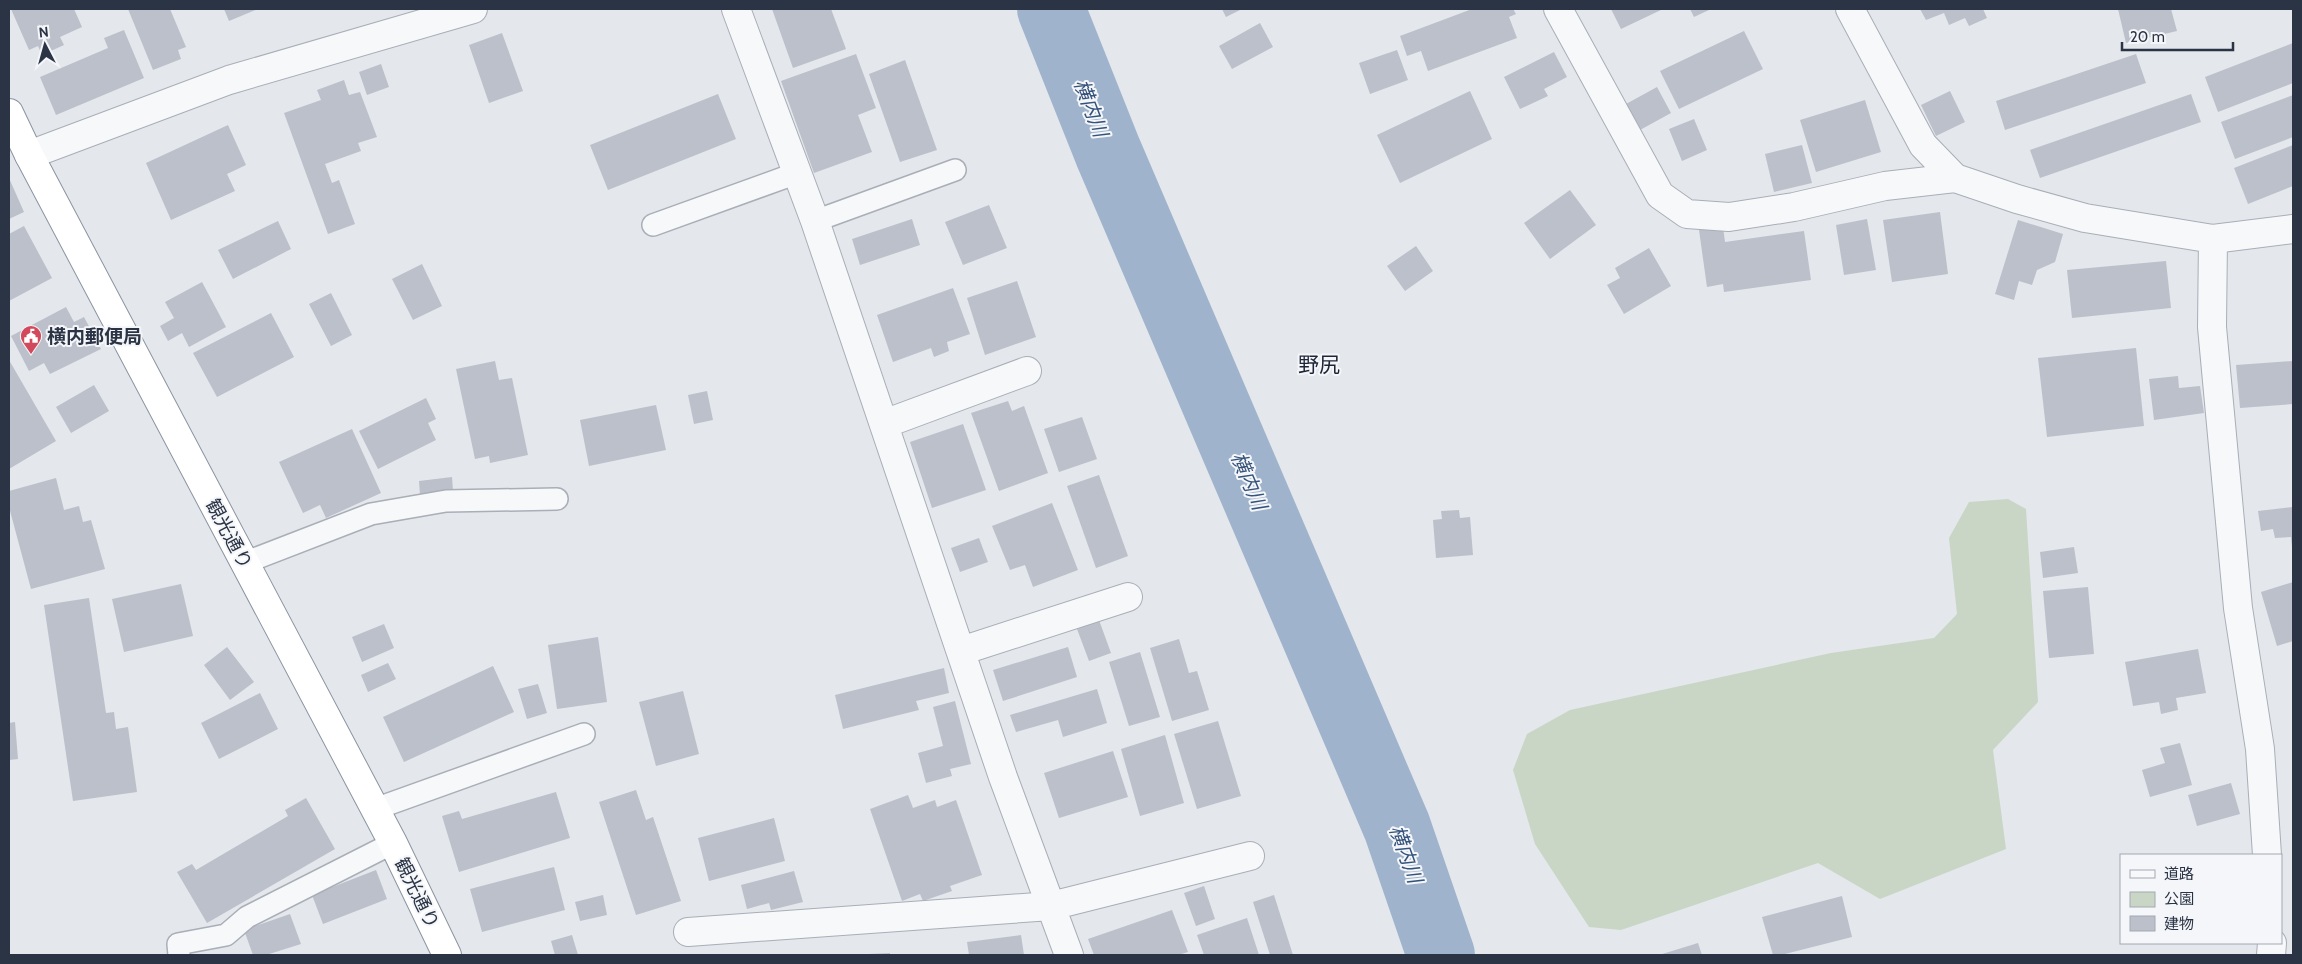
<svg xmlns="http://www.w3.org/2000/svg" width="2302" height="964" font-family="Cabin,'Noto Sans JP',sans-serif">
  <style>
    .green { fill: #c9d6c5 }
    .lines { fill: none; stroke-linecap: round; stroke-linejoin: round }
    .river { stroke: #9fb4cc; stroke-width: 68 }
    .building { fill: #bbc0ca }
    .service-casing { stroke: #a9aeb7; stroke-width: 24 }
    .minor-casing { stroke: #a9aeb7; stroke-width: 30 }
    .trunk-casing { stroke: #8b94a3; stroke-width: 30 }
    .service { stroke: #f7f8fa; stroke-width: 21 }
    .minor { stroke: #f7f8fa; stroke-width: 28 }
    .trunk { stroke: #fff; stroke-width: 28 }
    .labels { text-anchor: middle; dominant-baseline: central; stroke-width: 4; stroke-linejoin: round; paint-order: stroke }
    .poi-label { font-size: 19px; font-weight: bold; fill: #2b3445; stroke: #f4f6f9; text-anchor: start }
    .street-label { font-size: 19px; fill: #2b3445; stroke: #f4f6f9 }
    .water-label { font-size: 20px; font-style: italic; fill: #34527a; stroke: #f4f6f9 }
    .quarter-label { font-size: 21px; fill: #1d2536; stroke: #f4f6f9 }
  </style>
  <rect width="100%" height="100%" fill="#e4e7ec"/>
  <path class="green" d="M 2008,499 L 2026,509 L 2038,702 L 1993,750 L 2006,849 L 1880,899 L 1818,863 L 1621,930 L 1589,927 L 1535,844 L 1513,770 L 1527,734 L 1570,710 L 1831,653 L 1934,638 L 1957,614 L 1949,538 L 1969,502 Z"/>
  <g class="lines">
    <path class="river" d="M 1051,9 L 1108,152 L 1397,827 L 1441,955"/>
  </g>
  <path class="building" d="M 11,9 L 74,9 L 82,27 L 60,37 L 64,45 L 42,55 L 38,46 L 29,50 Z
    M 128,9 L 170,9 L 186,47 L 178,50 L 181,59 L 153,70 Z
    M 224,9 L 258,9 L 229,21 Z
    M 772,9 L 831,9 L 846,49 L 793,68 Z
    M 1222,9 L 1242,9 L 1226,17 Z
    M 1472,9 L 1513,9 L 1516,14 L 1509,17 L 1517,38 L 1428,71 L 1421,51 L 1407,56 L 1400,36 Z
    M 1611,9 L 1663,9 L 1621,29 Z
    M 1690,9 L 1711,9 L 1694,17 Z
    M 1920,9 L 1983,9 L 1987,18 L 1969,26 L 1965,18 L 1949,25 L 1944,13 L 1926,20 Z
    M 2118,9 L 2171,9 L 2177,31 L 2126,43 Z
    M 1260,23 L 1273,47 L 1232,69 L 1219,46 Z
    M 124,30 L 144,78 L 56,115 L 40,77 L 108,48 L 104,38 Z
    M 1744,31 L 1763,69 L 1679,109 L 1660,71 Z
    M 502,33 L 523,91 L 489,103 L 469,45 Z
    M 2293,43 L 2293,83 L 2218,112 L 2205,77 Z
    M 1397,50 L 1408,80 L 1370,94 L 1359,63 Z
    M 1554,52 L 1567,77 L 1544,89 L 1548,96 L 1520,109 L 1504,77 Z
    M 856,54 L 876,108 L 858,115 L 872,152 L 814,173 L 781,81 Z
    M 2136,54 L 2146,83 L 2005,130 L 1996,101 Z
    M 905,60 L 937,150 L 900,162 L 869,74 Z
    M 381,64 L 389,87 L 367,95 L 359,72 Z
    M 344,80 L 349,95 L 360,92 L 377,137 L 358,143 L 361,151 L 325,164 L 332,183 L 339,180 L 355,224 L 328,234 L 284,113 L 321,100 L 317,90 Z
    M 1657,87 L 1671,113 L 1640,130 L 1626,104 Z
    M 1470,91 L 1492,139 L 1400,183 L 1377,135 Z
    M 1950,91 L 1965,122 L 1936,136 L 1921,105 Z
    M 718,94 L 736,139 L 608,190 L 590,145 Z
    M 2191,94 L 2201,122 L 2040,178 L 2030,150 Z
    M 2293,95 L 2293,137 L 2235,159 L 2221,122 Z
    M 1865,100 L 1881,152 L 1816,172 L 1800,120 Z
    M 1694,119 L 1707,150 L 1682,161 L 1669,129 Z
    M 228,125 L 246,165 L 227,174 L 235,191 L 171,220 L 146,163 Z
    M 1802,145 L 1812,183 L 1774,192 L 1765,154 Z
    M 2293,145 L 2293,186 L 2248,204 L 2234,168 Z
    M 9,178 L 24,212 L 9,219 Z
    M 1570,190 L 1596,225 L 1550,259 L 1524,223 Z
    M 989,205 L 1007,248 L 963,265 L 945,222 Z
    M 1940,212 L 1948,274 L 1892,282 L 1883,220 Z
    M 912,219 L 920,245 L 860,265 L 852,239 Z
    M 1867,219 L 1876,270 L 1844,275 L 1836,225 Z
    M 2018,220 L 2063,234 L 2055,262 L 2037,270 L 2032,285 L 2019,281 L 2014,300 L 1995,294 Z
    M 278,221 L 291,249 L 233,279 L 218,250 Z
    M 24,226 L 52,278 L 9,301 L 9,234 Z
    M 1723,227 L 1725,242 L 1804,231 L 1811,280 L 1724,292 L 1723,284 L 1707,287 L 1699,230 Z
    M 1416,246 L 1433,271 L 1405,291 L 1387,266 Z
    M 1649,248 L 1671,286 L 1624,314 L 1607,285 L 1620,278 L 1615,268 Z
    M 2166,261 L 2171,308 L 2072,318 L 2067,270 Z
    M 422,264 L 442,306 L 413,320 L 392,279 Z
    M 1017,281 L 1036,337 L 985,355 L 967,298 Z
    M 202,282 L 226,327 L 189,347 L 182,333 L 168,341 L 160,326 L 174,318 L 165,302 Z
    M 953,288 L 970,334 L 947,342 L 949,351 L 934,357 L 931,348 L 893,362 L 877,315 Z
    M 331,293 L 352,335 L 331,346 L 309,304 Z
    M 66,307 L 74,322 L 84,317 L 101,349 L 50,374 L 44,363 L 29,371 L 11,336 Z
    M 271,313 L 294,357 L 217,397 L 193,353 Z
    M 2136,348 L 2144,426 L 2047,437 L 2038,358 Z
    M 9,360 L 56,441 L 9,469 Z
    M 495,361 L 499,380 L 512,378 L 528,455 L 490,463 L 489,456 L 475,459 L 456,369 Z
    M 2293,361 L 2293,404 L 2240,408 L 2236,365 Z
    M 2178,376 L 2179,388 L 2200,386 L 2204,413 L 2154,420 L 2149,379 Z
    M 94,385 L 109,411 L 71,433 L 56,407 Z
    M 707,391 L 713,420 L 694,424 L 688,395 Z
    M 426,398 L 436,419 L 428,423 L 436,440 L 378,469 L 359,431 Z
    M 1008,401 L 1012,411 L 1024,406 L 1048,473 L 999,491 L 971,413 Z
    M 656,405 L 666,450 L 589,466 L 580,420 Z
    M 1082,417 L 1097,459 L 1059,472 L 1044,429 Z
    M 963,424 L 986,490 L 932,508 L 910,442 Z
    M 352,429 L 381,493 L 326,518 L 320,505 L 303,513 L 279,462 Z
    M 1099,475 L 1128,556 L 1096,568 L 1067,486 Z
    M 452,477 L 453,491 L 420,495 L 419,481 Z
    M 56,478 L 64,510 L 79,506 L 83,522 L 91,520 L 105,569 L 31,589 L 9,507 L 9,491 Z
    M 1052,503 L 1078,570 L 1033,587 L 1025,565 L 1010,570 L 992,526 Z
    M 2293,507 L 2293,547 L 2292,547 L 2291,537 L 2275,538 L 2273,529 L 2261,531 L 2258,511 Z
    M 1459,510 L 1460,518 L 1470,517 L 1473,555 L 1436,558 L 1433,520 L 1442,519 L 1441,511 Z
    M 979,538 L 988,562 L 960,572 L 951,548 Z
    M 2074,547 L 2078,573 L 2043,578 L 2040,552 Z
    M 2293,582 L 2293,641 L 2277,646 L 2261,592 Z
    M 181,584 L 193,636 L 124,652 L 112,599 Z
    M 2088,587 L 2094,654 L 2049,658 L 2043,591 Z
    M 89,598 L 106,713 L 114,712 L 116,729 L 128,727 L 137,792 L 73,801 L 44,605 Z
    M 1099,620 L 1111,653 L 1089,661 L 1077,629 Z
    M 384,624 L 394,648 L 362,662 L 352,637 Z
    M 598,637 L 607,702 L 557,709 L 548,645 Z
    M 1179,639 L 1189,673 L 1197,671 L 1209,710 L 1172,721 L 1150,648 Z
    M 227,647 L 254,682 L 230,700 L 204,665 Z
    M 1068,647 L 1077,677 L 1003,701 L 993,670 Z
    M 2198,649 L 2206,693 L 2176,698 L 2178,710 L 2161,714 L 2159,702 L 2133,706 L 2125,662 Z
    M 1140,652 L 1160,717 L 1129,726 L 1109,662 Z
    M 388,663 L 396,679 L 368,692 L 361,675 Z
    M 493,666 L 514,712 L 404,762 L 383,717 Z
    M 944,668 L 949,693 L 916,701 L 919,710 L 843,729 L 835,695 Z
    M 538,684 L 547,713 L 527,719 L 518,689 Z
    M 1097,689 L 1107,723 L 1063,737 L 1058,720 L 1016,732 L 1010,715 Z
    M 683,691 L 699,754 L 656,766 L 639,702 Z
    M 260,693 L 278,729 L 219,759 L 201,723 Z
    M 955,701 L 971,764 L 950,769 L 952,776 L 926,783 L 918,753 L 943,746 L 933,707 Z
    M 1218,721 L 1241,796 L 1197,809 L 1174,734 Z
    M 15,722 L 18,759 L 9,760 L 9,723 Z
    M 1165,735 L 1184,803 L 1140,816 L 1121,749 Z
    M 2180,743 L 2192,785 L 2150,797 L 2142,770 L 2165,763 L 2160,748 Z
    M 1113,751 L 1128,797 L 1059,818 L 1044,773 Z
    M 2231,783 L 2240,814 L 2197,826 L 2188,795 Z
    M 636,790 L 646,820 L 653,817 L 681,901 L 636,915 L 599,802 Z
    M 556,792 L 570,838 L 459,872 L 442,816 L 459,811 L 462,819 Z
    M 908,795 L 913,808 L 935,800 L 937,807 L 956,800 L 982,875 L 950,886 L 952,891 L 923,901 L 920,894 L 902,901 L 870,809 Z
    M 306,798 L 335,849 L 207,923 L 177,872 L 192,864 L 196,870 L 288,816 L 285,810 Z
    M 774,818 L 785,861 L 709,881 L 698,838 Z
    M 554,867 L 565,910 L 482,932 L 470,889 Z
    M 376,870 L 387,899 L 323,924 L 312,895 Z
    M 794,871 L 803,902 L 771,910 L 769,903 L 747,909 L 741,885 Z
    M 1204,886 L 1215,919 L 1196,926 L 1184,893 Z
    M 603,895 L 607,915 L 580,921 L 575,902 Z
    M 1274,895 L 1293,955 L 1270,955 L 1253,902 Z
    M 1842,896 L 1852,937 L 1781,955 L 1773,955 L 1762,917 Z
    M 1172,910 L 1188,952 L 1178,955 L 1094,955 L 1088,939 Z
    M 290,914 L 301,944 L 266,955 L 253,955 L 244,930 Z
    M 1247,918 L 1259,955 L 1204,955 L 1197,935 Z
    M 572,935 L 578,955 L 555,955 L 551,941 Z
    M 1021,935 L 1024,955 L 969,955 L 967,942 Z
    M 1698,943 L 1702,955 L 1659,955 Z
    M 890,953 L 890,955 L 869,955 L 869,954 Z"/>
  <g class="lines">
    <g class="service-casing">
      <path id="service" d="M 815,221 L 955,170
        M 653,225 L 797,173
        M 244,563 L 371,514 L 446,501 L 557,499
        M 375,809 L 584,734
        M 179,955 L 178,944 L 226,935 L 247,917 L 393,843"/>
    </g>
    <g class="minor-casing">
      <path id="minor" d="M 736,9 L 815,221 L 1003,777 L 1069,955
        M 1558,9 L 1660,195 L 1687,214 L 1729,217 L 1794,207 L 1885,186 L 1955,178
        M 1850,9 L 1923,145 L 1955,178 L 2017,199 L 2085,218 L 2213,239 L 2293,229
        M 29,155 L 229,80 L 473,9
        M 2213,239 L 2212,327 L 2238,608 L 2260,749 L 2267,855
        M 884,424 L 1027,371
        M 961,651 L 1128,597
        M 688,932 L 1051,906 L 1250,856
        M 2271,955 L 2272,943"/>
    </g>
    <g class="trunk-casing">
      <path id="trunk" d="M 9,113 L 29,155 L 393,843 L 447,955"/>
    </g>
    <use href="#service" class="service"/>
    <use href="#minor" class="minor"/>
    <use href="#trunk" class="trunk"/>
  </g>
  <defs>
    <g id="civic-pin" transform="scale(1.125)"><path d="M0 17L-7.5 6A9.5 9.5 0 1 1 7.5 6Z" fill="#d1495b" stroke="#f4f6f9"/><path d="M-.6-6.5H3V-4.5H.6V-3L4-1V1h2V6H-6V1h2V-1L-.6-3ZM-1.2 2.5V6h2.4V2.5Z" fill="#fff"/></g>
  </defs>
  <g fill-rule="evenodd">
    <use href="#civic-pin" x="31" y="336"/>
  </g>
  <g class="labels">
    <g class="poi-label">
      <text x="47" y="336">横内郵便局</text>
    </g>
    <g class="street-label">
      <text transform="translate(229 534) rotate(62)">観光通り</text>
      <text transform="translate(417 893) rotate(64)">観光通り</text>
    </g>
    <g class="water-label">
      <text transform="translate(1091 108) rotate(69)">横内川</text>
      <text transform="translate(1249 481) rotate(67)">横内川</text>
      <text transform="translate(1406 854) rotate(70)">横内川</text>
    </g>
    <g class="quarter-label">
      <text x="1319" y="364">野尻</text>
    </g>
  </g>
  <rect width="2302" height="964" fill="none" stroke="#2b3445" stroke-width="20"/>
  <rect x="2120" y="854" width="162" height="90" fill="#f4f6f9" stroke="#a4a8b1"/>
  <rect x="2130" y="870" width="25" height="8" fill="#f7f8fa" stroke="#a4a8b1"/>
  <text x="2164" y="879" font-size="15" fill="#2b3445">道路</text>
  <rect x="2130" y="892" width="25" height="15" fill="#c9d6c5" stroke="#a4a8b1"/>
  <text x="2164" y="904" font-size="15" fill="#2b3445">公園</text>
  <rect x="2130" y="916" width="25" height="15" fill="#bbc0ca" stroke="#a4a8b1"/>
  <text x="2164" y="929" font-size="15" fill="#2b3445">建物</text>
  <g transform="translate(45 45) rotate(354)" stroke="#f4f6f9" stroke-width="4" paint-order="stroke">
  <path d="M0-4L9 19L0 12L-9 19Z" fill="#2b3445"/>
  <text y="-8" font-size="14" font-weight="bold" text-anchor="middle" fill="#2b3445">N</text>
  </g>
  <path d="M2122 42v8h111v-8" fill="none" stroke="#2b3445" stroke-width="2.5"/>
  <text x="2130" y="42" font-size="15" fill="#2b3445" stroke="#f4f6f9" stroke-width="4" paint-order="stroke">20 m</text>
</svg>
